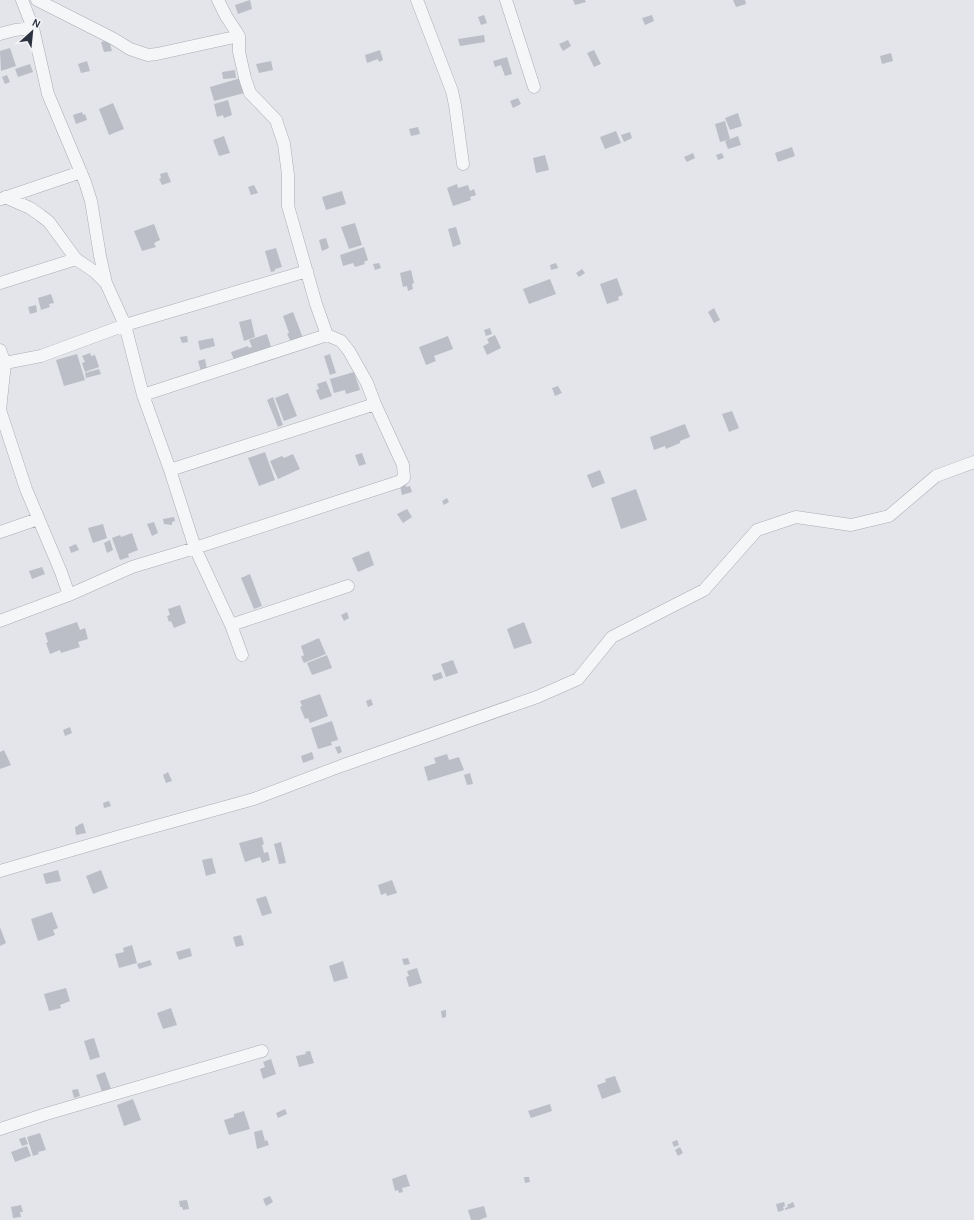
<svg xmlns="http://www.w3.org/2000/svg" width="974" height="1220" font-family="Karla,sans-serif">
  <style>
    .building { fill: #bbbec6 }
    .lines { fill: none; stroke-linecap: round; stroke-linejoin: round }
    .minor-casing { stroke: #a9acb4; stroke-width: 13 }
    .minor { stroke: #f5f6f8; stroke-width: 12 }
  </style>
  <rect width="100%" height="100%" fill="#e3e5ea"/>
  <path class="building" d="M 250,0 L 252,9 L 238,14 L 235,5 Z
    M 573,0 L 585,0 L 586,2 L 575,5 Z
    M 733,0 L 745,0 L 746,4 L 736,7 Z
    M 484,15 L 487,23 L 481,25 L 478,17 Z
    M 652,15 L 654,21 L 645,25 L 642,18 Z
    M 484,35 L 485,42 L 460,46 L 458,39 Z
    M 109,40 L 112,51 L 104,52 L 101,42 Z
    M 568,40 L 571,46 L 563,51 L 559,44 Z
    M 10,48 L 16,66 L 1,71 L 0,51 Z
    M 380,50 L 383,60 L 379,62 L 378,59 L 367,63 L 365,55 Z
    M 594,50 L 601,64 L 594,67 L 587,53 Z
    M 891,53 L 893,61 L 882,64 L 880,56 Z
    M 507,57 L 512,74 L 505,76 L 501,65 L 495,67 L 493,61 Z
    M 87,61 L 90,71 L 81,73 L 78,64 Z
    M 271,61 L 273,70 L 259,73 L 256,64 Z
    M 30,64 L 33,72 L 18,77 L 15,69 Z
    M 235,70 L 236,78 L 223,79 L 222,72 Z
    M 7,75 L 10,82 L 5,84 L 2,77 Z
    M 244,77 L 248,92 L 214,101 L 210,87 Z
    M 518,98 L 521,104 L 513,108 L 510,101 Z
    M 228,100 L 232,115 L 224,118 L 223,115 L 217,117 L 214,104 Z
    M 113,103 L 124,129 L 109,135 L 99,109 Z
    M 82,112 L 83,115 L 85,114 L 87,120 L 76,124 L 73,115 Z
    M 738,113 L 742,126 L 730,130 L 725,118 Z
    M 725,121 L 730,139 L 720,142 L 715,124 Z
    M 418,127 L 420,134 L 411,136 L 409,129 Z
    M 616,131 L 621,143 L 605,149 L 600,137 Z
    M 630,132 L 632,138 L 624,142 L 621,135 Z
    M 224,136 L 230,153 L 219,156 L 213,140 Z
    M 738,136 L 741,145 L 728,149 L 725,141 Z
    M 792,147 L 795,156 L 778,162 L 775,153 Z
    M 693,153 L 695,158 L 687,162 L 684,157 Z
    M 722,153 L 724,158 L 718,160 L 716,155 Z
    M 545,155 L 549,170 L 536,173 L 533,158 Z
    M 167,172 L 171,182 L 162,185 L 159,179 L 161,178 L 160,174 Z
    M 457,184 L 458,188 L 468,185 L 470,191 L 474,189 L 476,195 L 470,197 L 471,200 L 453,206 L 447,188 Z
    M 254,185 L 258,193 L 251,195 L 248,187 Z
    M 342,191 L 346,204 L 326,210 L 322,197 Z
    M 355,223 L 362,245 L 349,249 L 341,227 Z
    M 154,224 L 160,240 L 154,243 L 156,247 L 142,251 L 134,231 Z
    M 456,227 L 461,244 L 453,247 L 448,229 Z
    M 326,238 L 329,248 L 322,251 L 319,240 Z
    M 364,247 L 368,260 L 364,262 L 365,264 L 355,267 L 353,263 L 343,266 L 340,255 Z
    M 276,248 L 282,267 L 275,269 L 275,271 L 271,272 L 265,251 Z
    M 379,263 L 381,268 L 375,270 L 373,264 Z
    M 556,263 L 558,268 L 551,270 L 550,265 Z
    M 582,269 L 585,273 L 579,277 L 576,273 Z
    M 411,270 L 414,283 L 412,284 L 413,289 L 408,291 L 407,286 L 403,287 L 400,273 Z
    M 617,278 L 623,295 L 618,297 L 619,300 L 607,304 L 600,284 Z
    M 550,279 L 556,294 L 529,304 L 523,289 Z
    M 51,294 L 54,303 L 49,304 L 50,307 L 41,310 L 38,298 Z
    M 36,305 L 37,312 L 30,314 L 28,307 Z
    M 714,308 L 720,320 L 714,323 L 708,312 Z
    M 293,312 L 303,338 L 291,342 L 287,334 L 289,333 L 283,316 Z
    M 251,319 L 255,337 L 244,341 L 239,322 Z
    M 490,328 L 492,334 L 486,336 L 484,330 Z
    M 267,334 L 271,347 L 234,360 L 231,352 L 248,346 L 249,348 L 252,347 L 249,340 Z
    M 495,335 L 501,348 L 487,355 L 483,346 L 489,343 L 487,339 Z
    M 187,336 L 188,342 L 182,343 L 180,337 Z
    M 448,336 L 453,349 L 434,356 L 436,361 L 426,365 L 419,347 Z
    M 213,338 L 215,346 L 200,350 L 198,341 Z
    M 90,353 L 91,356 L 95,355 L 99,367 L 85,372 L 82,363 L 85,362 L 82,356 Z
    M 77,354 L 85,380 L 64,386 L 56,360 Z
    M 330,354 L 336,373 L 330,375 L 324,356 Z
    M 205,359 L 207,370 L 201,371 L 198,361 Z
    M 99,369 L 101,374 L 86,378 L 85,373 Z
    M 354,372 L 360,390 L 346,394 L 345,390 L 334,393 L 330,379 Z
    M 326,381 L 332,396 L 320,400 L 316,390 L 319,389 L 317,384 Z
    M 558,386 L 562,393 L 555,396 L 552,388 Z
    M 288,393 L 297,416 L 284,421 L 275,398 Z
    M 273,397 L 283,425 L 278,427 L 267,400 Z
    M 732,411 L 739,428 L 729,432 L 722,414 Z
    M 685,424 L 690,437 L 680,441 L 680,443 L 666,449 L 665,446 L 654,450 L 650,437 Z
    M 265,452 L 275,480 L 259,486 L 248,458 Z
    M 362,453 L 366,464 L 359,466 L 355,455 Z
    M 293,454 L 300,469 L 278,479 L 270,461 L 282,456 L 284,458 Z
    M 600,470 L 605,483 L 592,488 L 587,475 Z
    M 406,485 L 406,487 L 410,486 L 412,492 L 402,495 L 400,486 Z
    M 636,489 L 647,520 L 621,529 L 611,498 Z
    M 447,498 L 449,502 L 444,505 L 442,501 Z
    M 407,509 L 412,517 L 403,523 L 397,514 Z
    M 174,517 L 175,521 L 172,522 L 172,525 L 164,524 L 163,519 Z
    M 154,522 L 158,533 L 152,536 L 147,524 Z
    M 103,524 L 107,538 L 93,543 L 88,528 Z
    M 132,533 L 138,550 L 128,554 L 129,557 L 120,560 L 112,538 L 120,535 L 121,537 Z
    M 110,540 L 113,550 L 107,553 L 104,543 Z
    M 76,544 L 79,550 L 71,553 L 69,547 Z
    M 369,551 L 374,565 L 358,572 L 352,558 Z
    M 42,567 L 45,574 L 32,579 L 29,571 Z
    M 250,574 L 262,606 L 254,609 L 241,578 Z
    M 180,605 L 186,623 L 174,628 L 171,621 L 169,622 L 167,616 L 170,615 L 168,609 Z
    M 347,612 L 349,618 L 344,621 L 341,615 Z
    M 77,622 L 80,630 L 85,628 L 88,639 L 78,642 L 80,647 L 61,653 L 60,650 L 50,654 L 46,643 L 48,642 L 45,633 Z
    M 524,622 L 532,643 L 514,649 L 507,629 Z
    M 319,638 L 326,654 L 304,663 L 301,657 L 304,655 L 301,646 Z
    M 327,655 L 332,668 L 312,675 L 307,663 Z
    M 453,660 L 458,673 L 446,677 L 441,664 Z
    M 441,672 L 443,678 L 434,681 L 432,675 Z
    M 320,694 L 328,716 L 310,723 L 308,718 L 305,719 L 300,707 L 302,706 L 300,701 Z
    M 371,699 L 373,705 L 368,707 L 366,701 Z
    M 332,721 L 338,740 L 331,742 L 332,745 L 318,749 L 311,728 Z
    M 70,727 L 72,733 L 65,736 L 63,730 Z
    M 340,746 L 342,752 L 338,754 L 335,747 Z
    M 4,750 L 11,765 L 0,769 L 0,752 Z
    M 312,752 L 314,759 L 303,763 L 301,756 Z
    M 447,754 L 449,760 L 459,757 L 464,770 L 428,781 L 424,767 L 436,763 L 434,758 Z
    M 168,772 L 172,781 L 166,783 L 163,775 Z
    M 470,773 L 473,784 L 467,785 L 464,775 Z
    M 109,801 L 111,806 L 104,808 L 103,803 Z
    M 83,823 L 86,833 L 76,835 L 75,827 L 78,826 L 78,825 Z
    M 262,837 L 264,844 L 262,845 L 264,853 L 268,852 L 270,860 L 262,863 L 260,857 L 245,862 L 239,843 Z
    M 281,842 L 286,863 L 279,864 L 274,844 Z
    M 212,858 L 216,873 L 206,876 L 202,860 Z
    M 58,870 L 61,881 L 46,884 L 43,874 Z
    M 101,870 L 108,888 L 93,894 L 86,876 Z
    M 392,880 L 397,893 L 387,896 L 386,893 L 381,895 L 378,885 Z
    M 266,896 L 272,913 L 262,916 L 256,899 Z
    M 52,912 L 58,928 L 53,930 L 55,935 L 38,941 L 31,919 Z
    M 0,927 L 6,943 L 0,946 Z
    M 241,935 L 244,945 L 236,947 L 233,937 Z
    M 132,945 L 137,963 L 119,968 L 115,954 L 124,952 L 123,948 Z
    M 190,948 L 192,956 L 179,960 L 176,952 Z
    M 408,958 L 410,964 L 404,965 L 402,959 Z
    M 150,960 L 152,965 L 139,969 L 137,964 Z
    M 343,961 L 348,978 L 334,982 L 329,966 Z
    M 417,968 L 422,983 L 409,987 L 406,977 L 409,976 L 407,971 Z
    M 66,988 L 70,1001 L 60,1005 L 61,1008 L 49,1011 L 44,994 Z
    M 171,1008 L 177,1025 L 163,1029 L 157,1013 Z
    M 446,1010 L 446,1017 L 442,1018 L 441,1011 Z
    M 94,1038 L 100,1057 L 90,1060 L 84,1041 Z
    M 310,1051 L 314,1063 L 299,1067 L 296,1056 L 306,1054 L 305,1052 Z
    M 271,1059 L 276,1074 L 263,1079 L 260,1069 L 265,1067 L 263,1062 Z
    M 105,1072 L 111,1089 L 102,1092 L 96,1075 Z
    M 615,1076 L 621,1092 L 602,1099 L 597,1085 L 606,1082 L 605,1079 Z
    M 78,1089 L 80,1096 L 74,1098 L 72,1090 Z
    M 133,1099 L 141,1120 L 124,1126 L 117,1105 Z
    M 550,1104 L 552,1111 L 531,1118 L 528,1111 Z
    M 285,1109 L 287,1114 L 278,1118 L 276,1113 Z
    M 244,1111 L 250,1129 L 229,1135 L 224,1120 L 234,1117 L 234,1114 Z
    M 262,1130 L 265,1141 L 267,1140 L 269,1145 L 257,1149 L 254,1132 Z
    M 40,1133 L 46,1150 L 38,1152 L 39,1154 L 33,1156 L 27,1137 Z
    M 25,1137 L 28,1144 L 22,1146 L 19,1139 Z
    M 677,1140 L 679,1145 L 674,1147 L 672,1142 Z
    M 27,1146 L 31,1156 L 15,1162 L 11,1152 Z
    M 680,1147 L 683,1153 L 678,1156 L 675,1150 Z
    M 406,1174 L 410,1186 L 402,1188 L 403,1192 L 399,1193 L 398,1190 L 395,1191 L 392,1179 Z
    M 524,1177 L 529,1177 L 530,1182 L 525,1183 Z
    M 270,1196 L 273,1202 L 266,1206 L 263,1199 Z
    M 187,1200 L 189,1209 L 183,1210 L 182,1207 L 180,1207 L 179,1201 Z
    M 784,1202 L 785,1206 L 783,1207 L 784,1210 L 778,1212 L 776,1204 Z
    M 793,1202 L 795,1207 L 785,1210 L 785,1208 L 788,1207 L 787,1205 Z
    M 21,1205 L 23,1212 L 20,1212 L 21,1217 L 13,1218 L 11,1207 Z
    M 484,1206 L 487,1217 L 479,1220 L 471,1220 L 468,1210 Z"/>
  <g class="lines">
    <g class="minor-casing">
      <path id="minor" d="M 22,0 L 33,28 L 48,94 L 85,182 L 91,201 L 100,256 L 106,283 L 125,325 L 143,395 L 170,470 L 195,548 L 231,625 L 242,655
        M 37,0 L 114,39 L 130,49 L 148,55 L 157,54 L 239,36
        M 417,0 L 452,91 L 455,105 L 463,164
        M 506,0 L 534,87
        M 0,34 L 15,30 L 33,28
        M 5,197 L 30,208 L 40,215 L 49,222 L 76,259 L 95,272 L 106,283
        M 1,199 L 81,172
        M 0,283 L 76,259
        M 0,350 L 5,363 L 0,410
        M 5,363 L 41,356 L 125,325 L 307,271
        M 143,395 L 327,335
        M 0,410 L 26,489 L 61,572 L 69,595 L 0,621
        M 170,470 L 375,404
        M 0,532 L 38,519
        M 69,595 L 132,567 L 195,548 L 398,482 L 404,478 L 403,465 L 375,404 L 367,383 L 349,351 L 341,341 L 327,335 L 316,304 L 288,206 L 288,175 L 284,144 L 276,120 L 250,93 L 245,78 L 239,52 L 239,36 L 226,16 L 218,0
        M 231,625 L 348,586
        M 0,871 L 124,835 L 254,799 L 341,766 L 537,697 L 578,679 L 612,637 L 704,590 L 757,530 L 796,517 L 851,525 L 889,516 L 936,476 L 974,462
        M 0,1129 L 46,1114 L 262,1051"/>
    </g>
    <use href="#minor" class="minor"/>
  </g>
  <g transform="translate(32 32) rotate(27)" stroke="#f3f4f7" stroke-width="3" paint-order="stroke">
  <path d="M0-3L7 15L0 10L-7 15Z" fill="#2d3240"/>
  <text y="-6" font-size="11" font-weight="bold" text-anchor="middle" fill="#2d3240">N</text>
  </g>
</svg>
